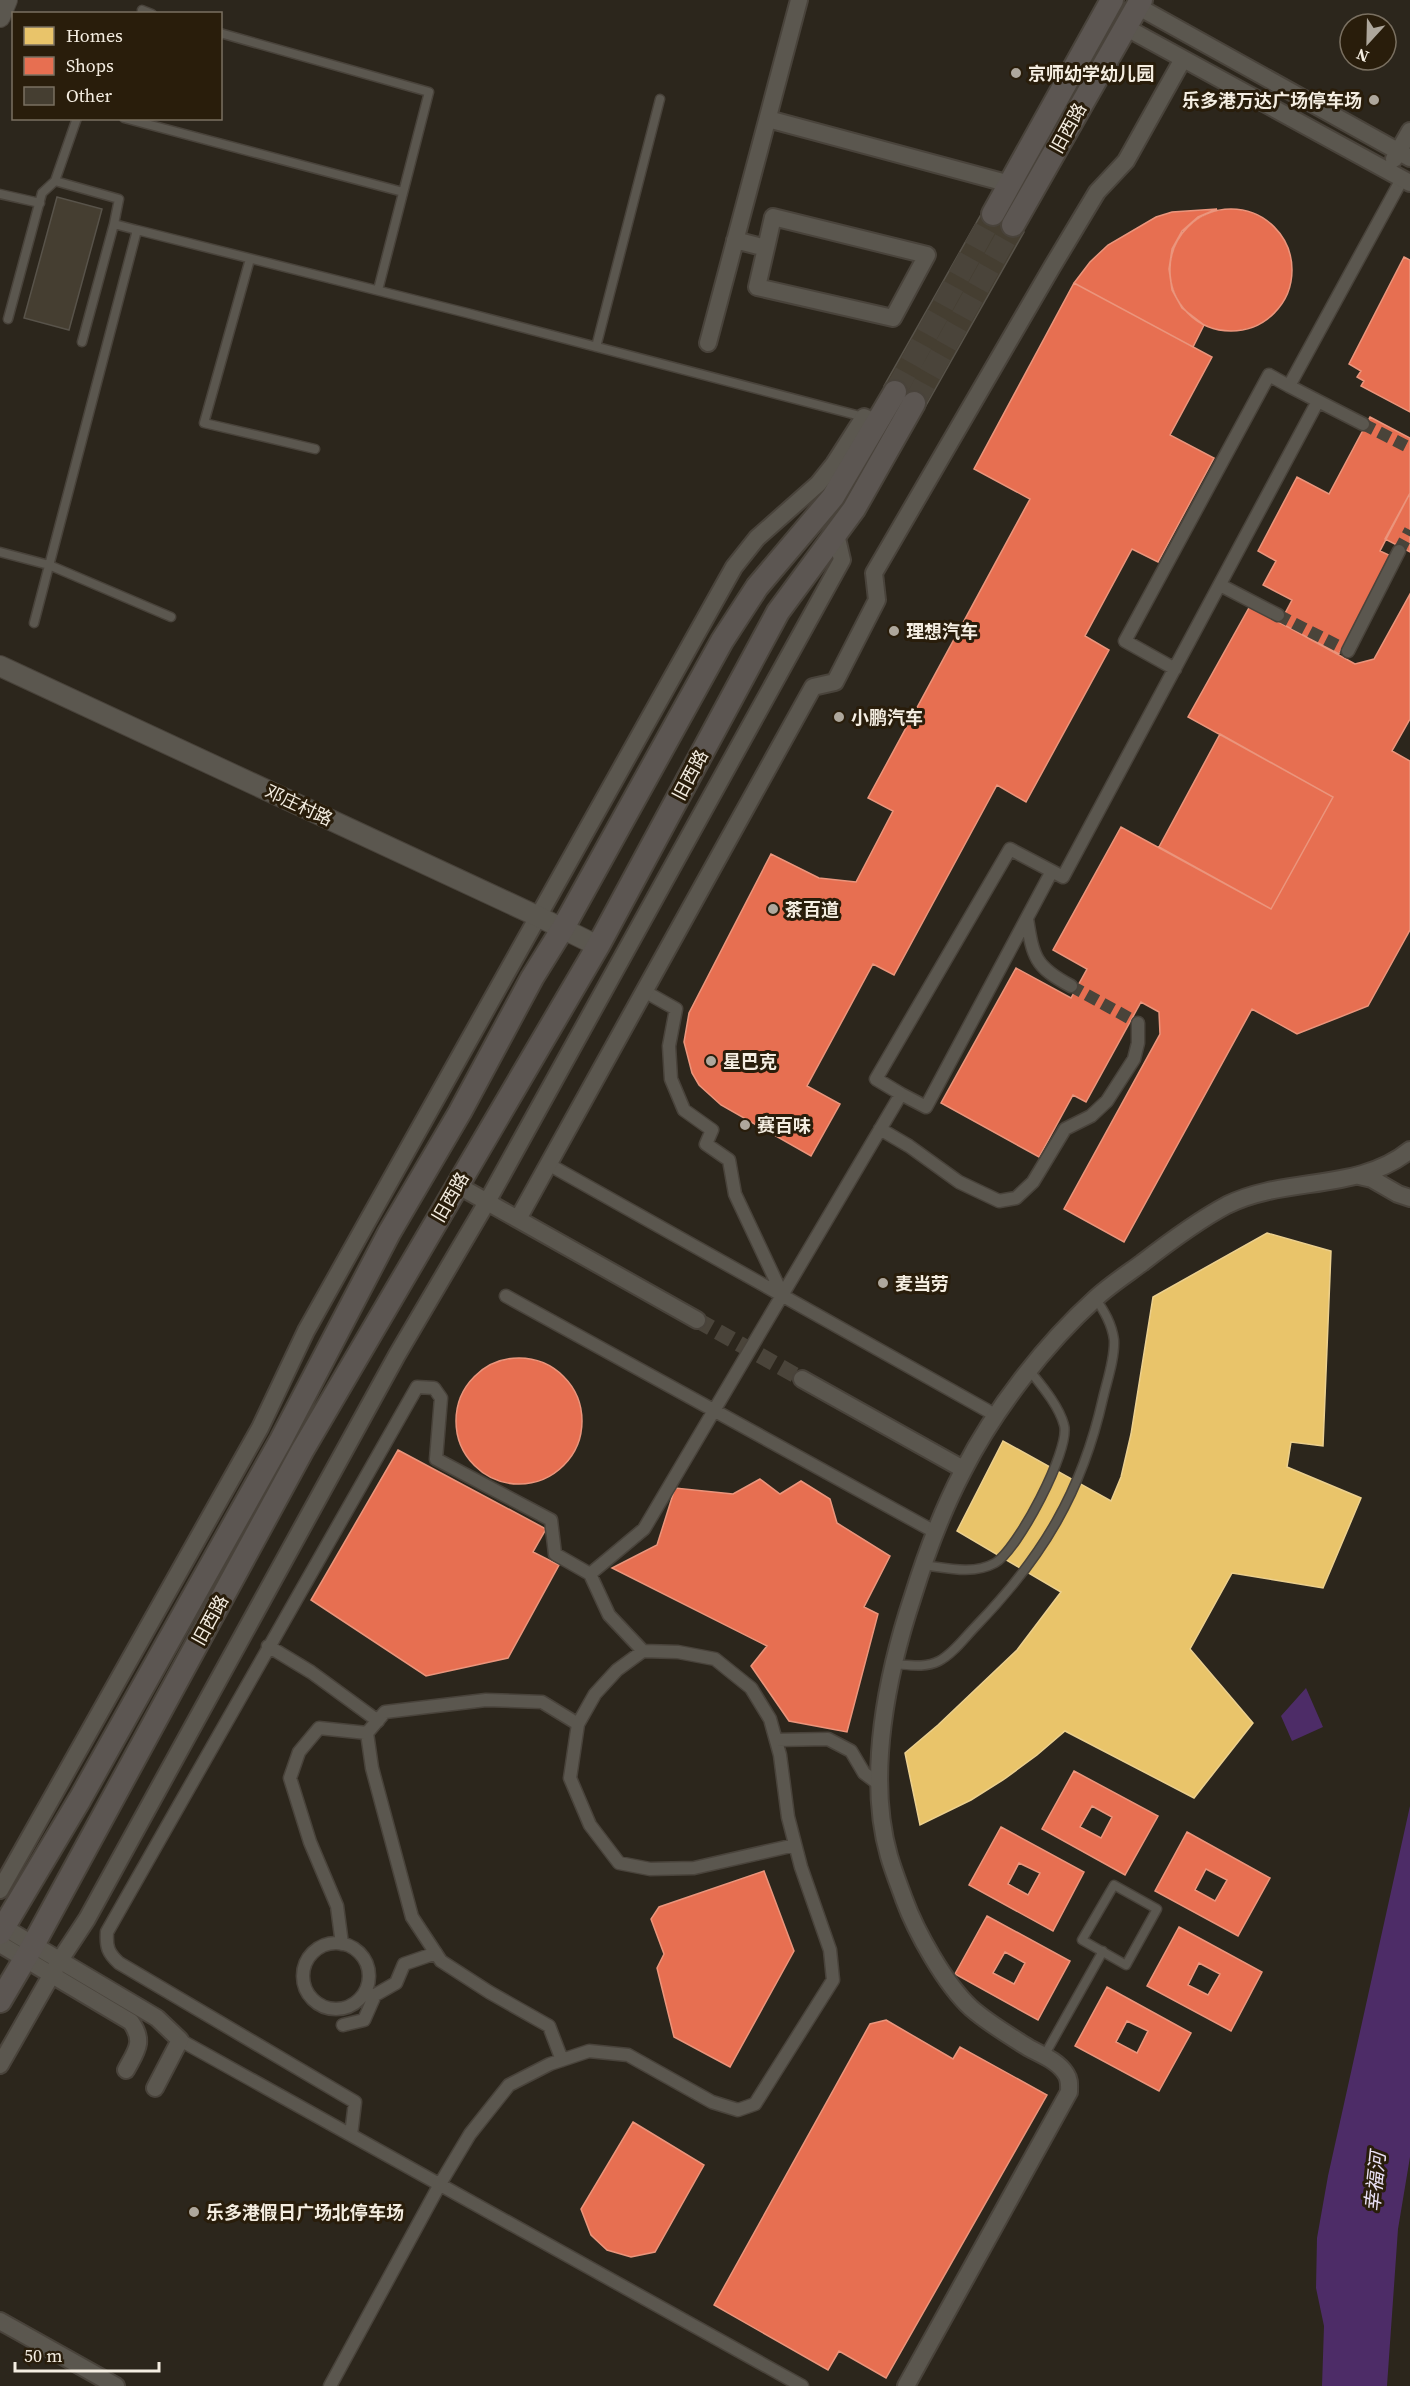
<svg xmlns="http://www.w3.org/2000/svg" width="1410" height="2386" font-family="'Source Serif 4','Noto Sans SC',serif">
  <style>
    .water { fill: #4d2c67 }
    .homes { fill: #e9c46a; stroke: #ecd08e; stroke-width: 1.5 }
    .shops { fill: #e76f51; stroke: #eb957c; stroke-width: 1.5; fill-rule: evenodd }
    .building { fill: #453e31; stroke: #58534a; stroke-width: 1.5 }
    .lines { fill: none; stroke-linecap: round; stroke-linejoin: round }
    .pedestrian-tunnel { stroke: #4a443a; stroke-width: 12; stroke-dasharray: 12 6; stroke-linecap: butt }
    .minor-tunnel { stroke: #4a443a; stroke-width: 16; stroke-dasharray: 16 8; stroke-linecap: butt }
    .secondary-tunnel { stroke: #4a443a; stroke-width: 22; stroke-dasharray: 22 11; stroke-linecap: butt }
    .service-casing { stroke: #49433b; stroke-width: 11 }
    .pedestrian-casing { stroke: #49433b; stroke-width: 15 }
    .minor-casing { stroke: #49433b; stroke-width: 20 }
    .tertiary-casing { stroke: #49433b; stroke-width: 22 }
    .secondary-casing { stroke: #49433b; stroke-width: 26 }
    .service { stroke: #5b574f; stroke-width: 8 }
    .pedestrian { stroke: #5b574f; stroke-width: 12 }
    .minor { stroke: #5b574f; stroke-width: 16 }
    .tertiary { stroke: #5b574f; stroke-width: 20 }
    .secondary { stroke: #5c5652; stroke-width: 22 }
    .poi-dot { fill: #aea79c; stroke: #291d0b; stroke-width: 2 }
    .labels { text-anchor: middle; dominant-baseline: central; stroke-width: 6; stroke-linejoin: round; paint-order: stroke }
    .poi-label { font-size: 18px; font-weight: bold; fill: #f4ede1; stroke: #291d0b; text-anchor: start }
    .street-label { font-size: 18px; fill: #f4ede1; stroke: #291d0b }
    .water-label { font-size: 20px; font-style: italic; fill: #e8dff3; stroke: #291d0b }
  </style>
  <rect width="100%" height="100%" fill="#2c261c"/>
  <path class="water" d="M 1306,1688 L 1323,1727 L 1292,1741 L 1281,1716 Z
    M 1410,1806 L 1410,2157 L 1398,2229 L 1387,2386 L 1322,2386 L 1324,2326 L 1316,2288 L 1317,2238 L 1328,2176 Z"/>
  <path class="homes" d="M 1267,1233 L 1331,1251 L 1323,1446 L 1291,1442 L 1287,1467 L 1361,1498 L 1323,1588 L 1232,1573 L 1190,1649 L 1253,1723 L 1194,1798 L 1065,1731 L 1037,1755 L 1003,1780 L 971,1800 L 920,1825 L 905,1753 L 938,1725 L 1017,1650 L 1061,1592 L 957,1531 L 1003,1441 L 1111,1501 L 1121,1477 L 1131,1434 L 1153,1297 Z"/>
  <path class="shops" d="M1170 270a61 61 0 1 1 122 0a61 61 0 1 1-122 0Z
    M 1217,209 L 1198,217 L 1182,231 L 1172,249 L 1169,269 L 1172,290 L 1182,308 L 1204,325 L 1193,347 L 1074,283 L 1090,262 L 1108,245 L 1156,217 L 1172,212 Z
    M 1404,257 L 1410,260 L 1410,412 L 1361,386 L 1364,381 L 1357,377 L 1361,371 L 1349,364 Z
    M 1074,283 L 1212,357 L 1170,435 L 1214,458 L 1158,562 L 1132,549 L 1085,636 L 1109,650 L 1026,802 L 997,785 L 894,975 L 873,964 L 807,1086 L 840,1104 L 811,1156 L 721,1105 L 699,1085 L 692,1073 L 684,1042 L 689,1013 L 771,854 L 819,878 L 856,882 L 893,811 L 868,798 L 1030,499 L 974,469 Z
    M 1370,417 L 1410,438 L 1410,493 L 1380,551 L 1391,556 L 1339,654 L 1280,623 L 1292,600 L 1263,585 L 1276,561 L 1258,551 L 1297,477 L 1329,494 Z
    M 1410,493 L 1410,552 L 1385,539 Z
    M 1410,594 L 1410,719 L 1392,751 L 1410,761 L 1410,930 L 1368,1006 L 1297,1034 L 1252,1009 L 1124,1242 L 1064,1209 L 1160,1034 L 1159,1012 L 1141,1002 L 1086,1102 L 1073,1095 L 1039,1157 L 941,1103 L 1016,968 L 1071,998 L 1087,969 L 1053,950 L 1121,827 L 1271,909 L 1333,797 L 1188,717 L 1250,606 L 1355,664 L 1374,659 Z
    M 1220,734 L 1333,797 L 1271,909 L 1159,847 Z
    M456 1421a63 63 0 1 1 126 0a63 63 0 1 1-126 0Z
    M 398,1450 L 546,1529 L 533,1552 L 559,1565 L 508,1658 L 426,1676 L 311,1600 Z
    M 760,1479 L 780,1494 L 801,1481 L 830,1499 L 837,1523 L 890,1556 L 864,1607 L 878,1614 L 847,1732 L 789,1721 L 751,1666 L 767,1646 L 612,1568 L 657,1545 L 675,1488 L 733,1494 Z
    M 1074,1771 L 1158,1816 L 1125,1875 L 1042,1829 ZM 1092,1806 L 1112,1817 L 1101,1838 L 1080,1827 Z
    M 1001,1827 L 1084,1872 L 1053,1931 L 969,1885 ZM 1019,1863 L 1040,1873 L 1028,1895 L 1008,1884 Z
    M 1187,1832 L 1270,1878 L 1238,1936 L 1155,1891 ZM 1206,1869 L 1227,1880 L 1215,1901 L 1195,1890 Z
    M 764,1871 L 794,1951 L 730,2067 L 674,2037 L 657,1968 L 664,1954 L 651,1919 L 659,1907 Z
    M 987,1916 L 1070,1961 L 1038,2020 L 955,1974 ZM 1005,1952 L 1025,1963 L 1014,1984 L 993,1973 Z
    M 1179,1927 L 1262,1972 L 1231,2031 L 1147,1986 ZM 1199,1963 L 1220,1974 L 1208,1995 L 1188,1985 Z
    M 1107,1987 L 1191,2033 L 1159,2091 L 1075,2046 ZM 1127,2021 L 1148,2031 L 1137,2053 L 1116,2042 Z
    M 886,2020 L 953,2059 L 960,2047 L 1047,2095 L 886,2378 L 839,2351 L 828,2370 L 714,2305 L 870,2024 Z
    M 633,2122 L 704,2165 L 655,2252 L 631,2257 L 607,2250 L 591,2235 L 581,2209 Z"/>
  <path class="building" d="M 57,197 L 102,209 L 69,330 L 24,318 Z
    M 984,209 L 1024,232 L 924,409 L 884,386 Z"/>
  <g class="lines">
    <path class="pedestrian-tunnel" d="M 1363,424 L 1410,448
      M 1399,551 L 1410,530
      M 1278,615 L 1348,651
      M 1071,986 L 1138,1023"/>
    <path class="minor-tunnel" d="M 697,1320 L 802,1379"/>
    <path class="secondary-tunnel" d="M 895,392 L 993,214
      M 914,403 L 1013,225"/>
    <g class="service-casing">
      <path id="service" d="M 142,10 L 152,14
        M 220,33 L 429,92 L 378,290
        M 77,118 L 55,181 L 119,199 L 114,224
        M 124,118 L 403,192
        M 0,194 L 40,203
        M 250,259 L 204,423 L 315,449
        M 8,319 L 42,193 L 55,181
        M 82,342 L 114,224 L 137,230
        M 596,347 L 660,99
        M 0,552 L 49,565 L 171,617
        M 34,623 L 137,230 L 467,313 L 864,417
        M 923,1565 C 947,1568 973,1575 995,1563 C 1017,1551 1071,1449 1064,1425 C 1059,1406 1042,1386 1030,1371
        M 894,1664 C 910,1665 925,1668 939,1661 C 953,1654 965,1637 976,1626 C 1042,1558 1082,1492 1103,1398 C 1107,1381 1115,1358 1114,1340 C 1112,1324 1104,1311 1096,1299
        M 1114,1885 L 1157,1909 L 1126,1965 L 1082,1940 Z
        M 1044,2056 L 1103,1951"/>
    </g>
    <g class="pedestrian-casing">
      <path id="pedestrian" d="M 1318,401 L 1363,424
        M 1220,585 L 1278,615
        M 1348,651 L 1399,551
        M 1175,669 L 1125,641 L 1269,375 L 1289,386
        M 1027,919 C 1033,957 1035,967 1071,986
        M 644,991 L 676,1009 L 669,1046 L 671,1079 L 684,1110 L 712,1130 L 706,1144 L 729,1160 L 735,1194 L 783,1296
        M 901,1094 L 926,1107 L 1052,871
        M 880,1129 L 909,1146 L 959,1182 L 999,1201 L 1016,1198 L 1033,1182 L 1065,1129 L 1091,1116 L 1107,1101 L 1134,1059 L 1138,1043 L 1138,1023
        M 548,1164 L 997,1416
        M 506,1296 L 935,1532
        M 268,1646 L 311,1672 L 378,1721
        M 643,1651 L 617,1670 L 595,1694 L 578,1724 L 570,1778 L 590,1825 L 619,1863 L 650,1869 L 694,1868 L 795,1845
        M 776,1740 L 828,1739 L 851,1751 L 864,1773 L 880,1785
        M303 1976a33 33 0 1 1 66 0a33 33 0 1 1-66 0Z
        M 342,1944 L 337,1906 L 310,1842 L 290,1778 L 299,1752 L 319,1728 L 367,1733
        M 343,2025 L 364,2020 L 375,1995 L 396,1983 L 404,1964 L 436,1953
        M 180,2040 L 802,2386
        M 562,2060 L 549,2026 L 489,1992 L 441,1961 L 412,1917 L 372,1768 L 367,1733 L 385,1712 L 486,1700 L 542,1702 L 578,1724
        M 351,2135 L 355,2102 L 119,1963 C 108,1953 106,1947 107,1932 L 417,1387 L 434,1388 L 441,1398 L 436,1459 L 551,1520 L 555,1554 L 590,1574
        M 330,2386 L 440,2184 L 470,2134 L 509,2085 L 550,2064 L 589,2051 L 628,2055 L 712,2102 L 738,2110 L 755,2104 L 833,1980 L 830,1950 L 801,1867 L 788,1817 L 780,1755 L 770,1719 L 751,1688 L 715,1659 L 678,1652 L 643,1651 L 609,1615 L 590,1574 L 644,1529 L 901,1094 L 876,1079 L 1010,849 L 1063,877 L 1318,401 L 1289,386 L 1402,179"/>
    </g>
    <g class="minor-casing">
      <path id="minor" d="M 1137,6 L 1410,158
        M 1125,27 L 1410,183
        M 768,119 L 1010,184
        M 1394,159 L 1410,131
        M 735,240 L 766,248 L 757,287 L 893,318 L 927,255 L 773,217 L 766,248
        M 708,343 L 799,0
        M 1359,1176 L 1372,1179 L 1398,1194 L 1410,1198
        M 457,1185 L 697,1320
        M 518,1219 L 813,687 L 835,682 L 877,600 L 874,573 L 1052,267 L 1097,192 L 1126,161 L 1183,59
        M 802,1379 L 963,1469
        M 0,1890 L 260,1428 L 306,1331 L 734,567 L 757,538 L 818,484 L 834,464 L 864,417 L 877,423
        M 0,1925 L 157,2018 L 180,2040 L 155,2088
        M 0,1944 L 131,2022 C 145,2042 136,2051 126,2070
        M 0,2065 L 60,1960 L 87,1919 L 397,1355 L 487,1202 L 842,560 L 836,534
        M 0,2321 L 116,2386
        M 906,2386 L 1069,2092 C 1069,2085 1070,2080 1066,2074 C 1058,2061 1042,2055 1029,2048 C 1010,2036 988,2023 971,2008 C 945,1984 916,1932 904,1899 C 899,1885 893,1870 889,1856 C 866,1776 887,1674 913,1596 C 926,1554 942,1511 963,1471 C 994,1410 1045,1344 1096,1298 C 1110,1285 1127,1274 1142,1263 C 1169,1242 1197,1221 1227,1205 C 1285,1176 1359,1192 1410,1150"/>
    </g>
    <g class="tertiary-casing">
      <path id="tertiary" d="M 0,17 L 7,0
        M 0,666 L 537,916 L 598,946"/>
    </g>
    <g class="secondary-casing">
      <path id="secondary" d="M 993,214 L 1112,0
        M 1013,225 L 1141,0
        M 0,1933 L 80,1799 L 281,1440 L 389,1233 L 460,1112 L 532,978 L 563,928 L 722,641 L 757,587 L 833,497 L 895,392
        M 0,2001 L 32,1947 L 302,1451 L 598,946 L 778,612 L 854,509 L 914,403"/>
    </g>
    <use href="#service" class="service"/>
    <use href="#pedestrian" class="pedestrian"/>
    <use href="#minor" class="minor"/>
    <use href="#tertiary" class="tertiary"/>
    <use href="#secondary" class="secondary"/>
  </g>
  <g class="poi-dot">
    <circle cx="1016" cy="73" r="6"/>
    <circle cx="1374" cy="100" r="6"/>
    <circle cx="894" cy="631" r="6"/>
    <circle cx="839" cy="717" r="6"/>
    <circle cx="773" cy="909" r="6"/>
    <circle cx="711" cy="1061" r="6"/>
    <circle cx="745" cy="1125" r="6"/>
    <circle cx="883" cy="1283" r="6"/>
    <circle cx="194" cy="2212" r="6"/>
  </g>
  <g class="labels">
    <g class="poi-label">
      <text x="1028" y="73">京师幼学幼儿园</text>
      <text x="1362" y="100" text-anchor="end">乐多港万达广场停车场</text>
      <text x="906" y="631">理想汽车</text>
      <text x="851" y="717">小鹏汽车</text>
      <text x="785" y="909">茶百道</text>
      <text x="723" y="1061">星巴克</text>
      <text x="757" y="1125">赛百味</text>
      <text x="895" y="1283">麦当劳</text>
      <text x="206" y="2212">乐多港假日广场北停车场</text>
    </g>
    <g class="street-label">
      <text transform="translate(1068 128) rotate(-61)">旧西路</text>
      <text transform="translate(690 775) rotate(-62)">旧西路</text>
      <text transform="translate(299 805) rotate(25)">邓庄村路</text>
      <text transform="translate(450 1197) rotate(-60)">旧西路</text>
      <text transform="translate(210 1620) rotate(-61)">旧西路</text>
    </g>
    <g class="water-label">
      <text transform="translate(1375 2182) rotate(-84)">幸福河</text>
    </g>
  </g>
  <rect x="12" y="12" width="210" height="108" fill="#291d0b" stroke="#7a7061" stroke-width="1.5"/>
  <rect x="24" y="27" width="30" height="18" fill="#e9c46a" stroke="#7a7061" stroke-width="1.5"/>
  <text x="66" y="42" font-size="18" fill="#f4ede1">Homes</text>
  <rect x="24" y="57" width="30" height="18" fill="#e76f51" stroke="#7a7061" stroke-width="1.5"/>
  <text x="66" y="72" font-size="18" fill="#f4ede1">Shops</text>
  <rect x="24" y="87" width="30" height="18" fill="#453e31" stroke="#7a7061" stroke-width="1.5"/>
  <text x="66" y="102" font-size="18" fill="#f4ede1">Other</text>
  <g transform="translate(1368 42) rotate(202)"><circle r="28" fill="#291d0b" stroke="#7a7061" stroke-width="1.5"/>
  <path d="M0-4.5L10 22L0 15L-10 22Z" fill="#aea79c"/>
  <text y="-9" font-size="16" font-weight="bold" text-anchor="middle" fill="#f4ede1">N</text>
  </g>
  <path d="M15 2362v9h144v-9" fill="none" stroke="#f4ede1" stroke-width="3"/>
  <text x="24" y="2362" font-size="18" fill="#f4ede1" stroke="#291d0b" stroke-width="4.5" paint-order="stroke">50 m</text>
</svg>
